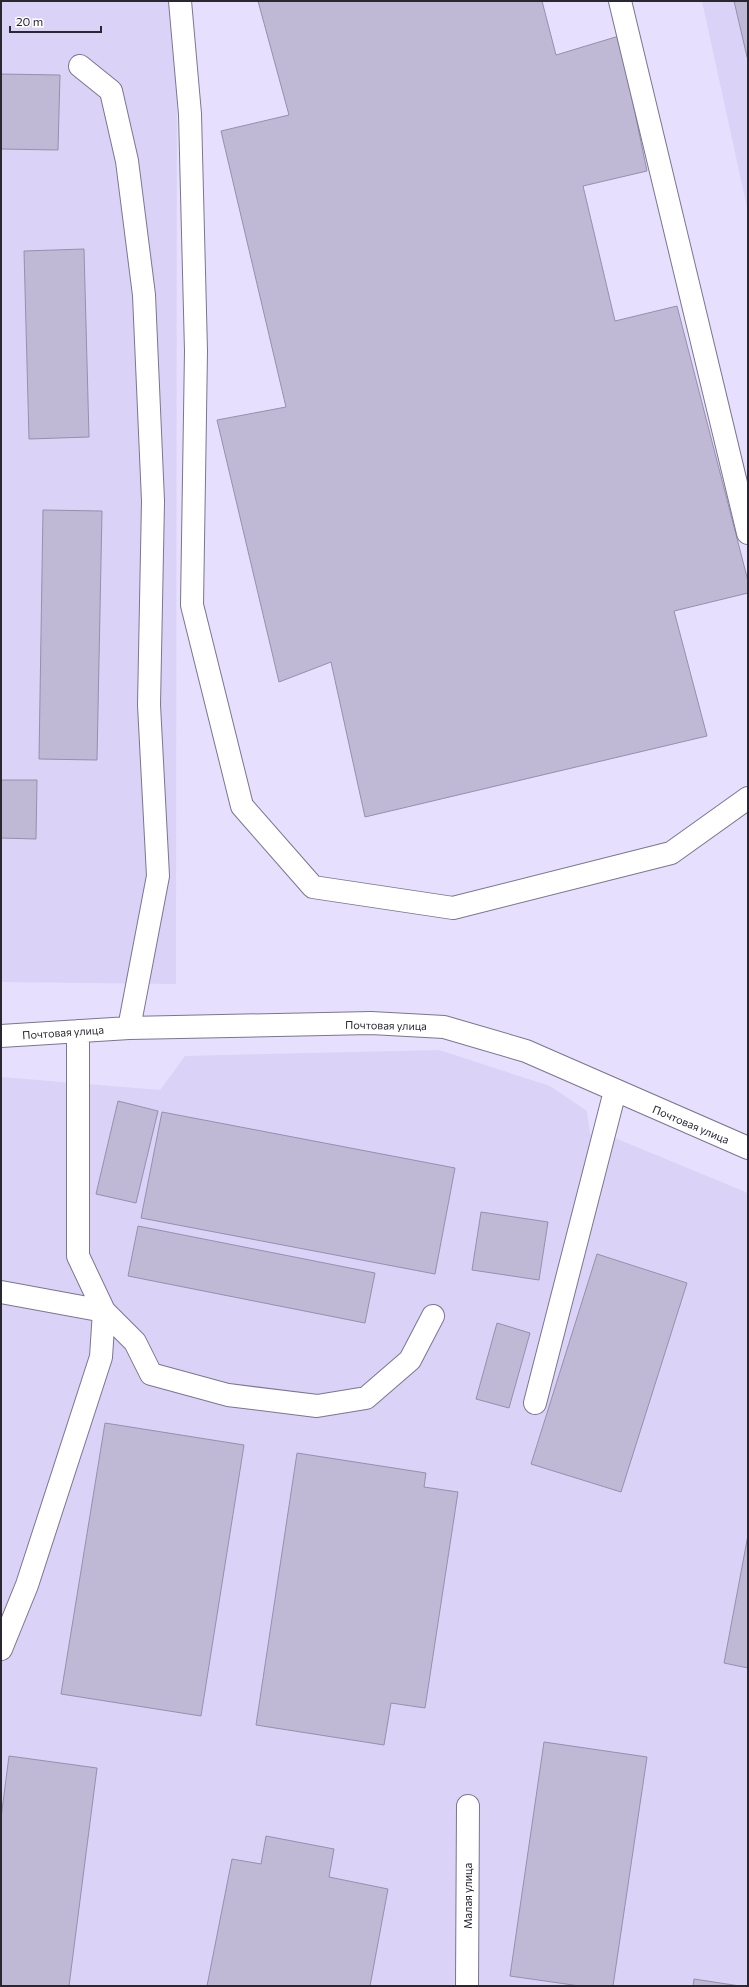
<svg xmlns="http://www.w3.org/2000/svg" width="749" height="1987" font-family="Commissioner,sans-serif">
  <style>
    .built { fill: #dbd2f7 }
    .building { fill: #c0b9d6; stroke: #9690ab }
    .lines { fill: none; stroke-linecap: round; stroke-linejoin: round }
    .minor-casing { stroke: #7c7590; stroke-width: 24 }
    .minor { stroke: #fff; stroke-width: 22 }
    .labels { text-anchor: middle; dominant-baseline: central; stroke-width: 4; stroke-linejoin: round; paint-order: stroke }
    .street-label { font-size: 11px; fill: #2a2732; stroke: #fff }
  </style>
  <rect width="100%" height="100%" fill="#e6dffd"/>
  <path class="built" d="M 1,1 L 177,1 L 176,984 L 1,982 Z
    M 702,1 L 748,1 L 748,212 Z
    M 439,1050 L 550,1086 L 587,1111 L 590,1134 L 615,1138 L 748,1193 L 748,1986 L 1,1986 L 1,1077 L 160,1090 L 185,1056 Z"/>
  <path class="building" d="M 258,1 L 542,1 L 556,55 L 619,36 L 647,171 L 583,186 L 615,321 L 677,306 L 748,581 L 748,593 L 674,611 L 707,736 L 365,817 L 331,662 L 279,682 L 217,420 L 286,407 L 221,131 L 289,115 Z
    M 734,1 L 748,1 L 748,61 Z
    M 1,74 L 60,75 L 58,150 L 1,149 Z
    M 84,249 L 89,437 L 29,439 L 24,251 Z
    M 43,510 L 102,511 L 97,760 L 39,759 Z
    M 1,780 L 37,780 L 36,839 L 1,838 Z
    M 118,1101 L 158,1111 L 136,1203 L 96,1194 Z
    M 162,1112 L 455,1168 L 435,1274 L 141,1218 Z
    M 481,1212 L 548,1222 L 539,1280 L 472,1270 Z
    M 138,1226 L 375,1273 L 365,1323 L 128,1276 Z
    M 597,1254 L 687,1283 L 621,1492 L 531,1464 Z
    M 497,1323 L 530,1333 L 509,1408 L 476,1399 Z
    M 105,1423 L 244,1445 L 201,1716 L 61,1694 Z
    M 297,1453 L 426,1473 L 424,1487 L 458,1492 L 425,1708 L 391,1703 L 384,1745 L 256,1725 Z
    M 748,1535 L 748,1668 L 724,1663 Z
    M 544,1742 L 647,1757 L 613,1986 L 580,1986 L 510,1976 Z
    M 9,1756 L 97,1768 L 69,1986 L 1,1986 L 1,1818 Z
    M 266,1836 L 334,1849 L 329,1877 L 388,1889 L 370,1986 L 207,1986 L 232,1859 L 261,1864 Z
    M 694,1979 L 740,1986 L 693,1986 Z"/>
  <g class="lines">
    <g class="minor-casing">
      <path id="minor" d="M 180,1 L 190,114 L 196,351 L 192,605 L 242,806 L 313,887 L 453,908 L 671,853 L 748,798
        M 620,1 L 748,533
        M 80,66 L 111,91 L 127,161 L 144,295 L 153,501 L 149,705 L 158,876 L 129,1028
        M 1,1036 L 129,1028 L 371,1023 L 444,1027 L 526,1051 L 748,1148
        M 1,1292 L 104,1311 L 135,1342 L 151,1374 L 228,1395 L 317,1406 L 366,1398 L 410,1360 L 433,1316
        M 535,1403 L 615,1091
        M 1,1649 L 27,1585 L 101,1357 L 104,1311 L 78,1256 L 78,1031
        M 467,1986 L 468,1806"/>
    </g>
    <use href="#minor" class="minor"/>
  </g>
  <g class="labels">
    <g class="street-label">
      <text transform="translate(386 1025) rotate(1)">Почтовая улица</text>
      <text transform="translate(63 1032) rotate(-4)">Почтовая улица</text>
      <text transform="translate(691 1124) rotate(23)">Почтовая улица</text>
      <text transform="translate(467 1896) rotate(-90)">Малая улица</text>
    </g>
  </g>
  <rect width="749" height="1987" fill="none" stroke="#2a2732" stroke-width="4"/>
  <path d="M10 26v6h91v-6" fill="none" stroke="#2a2732" stroke-width="2"/>
  <text x="16" y="26" font-size="12" fill="#2a2732" stroke="#ffffff" stroke-width="3" paint-order="stroke">20 m</text>
</svg>
